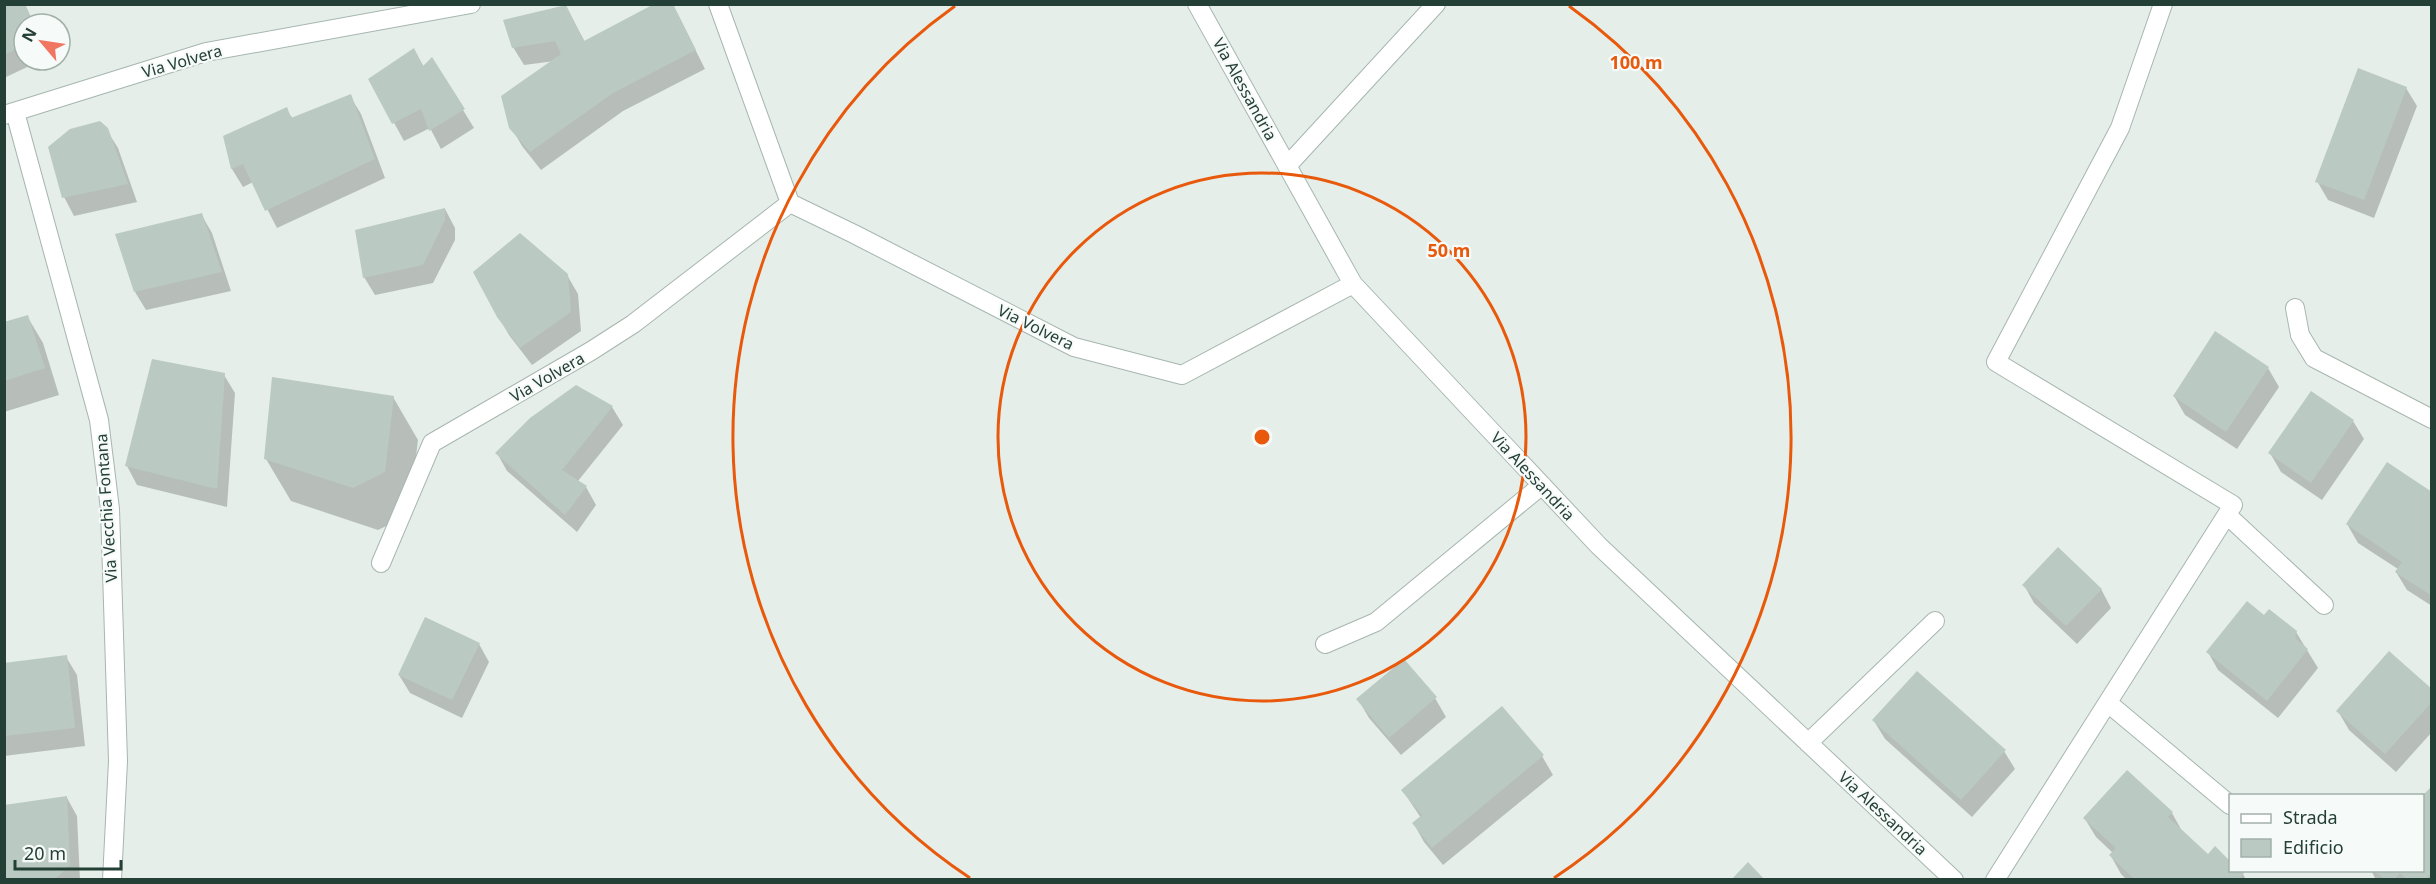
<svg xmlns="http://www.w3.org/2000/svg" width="2436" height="884" font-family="'Noto Sans',sans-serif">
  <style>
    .shadow { fill: #0003 }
    .building { fill: #bac9c2 }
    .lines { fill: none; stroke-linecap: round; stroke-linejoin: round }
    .minor-casing { stroke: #a7b6b0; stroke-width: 20 }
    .minor { stroke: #fff; stroke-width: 18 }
    .ring { fill: none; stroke: #e8590c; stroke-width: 3 }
    .labels { text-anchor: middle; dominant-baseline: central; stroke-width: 4.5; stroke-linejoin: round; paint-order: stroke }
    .street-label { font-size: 16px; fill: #244036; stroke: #f6faf8 }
    .centre { fill: #e8590c; stroke: #f6faf8; stroke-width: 3 }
    .ring-label { font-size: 18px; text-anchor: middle; font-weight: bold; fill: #e8590c; stroke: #f6faf8; stroke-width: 4.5; stroke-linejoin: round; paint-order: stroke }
  </style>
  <rect width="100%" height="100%" fill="#e5eee9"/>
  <path class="shadow" d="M 4,4 L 25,4 L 34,24 L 24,24 L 24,60 L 42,60 L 4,78 Z
    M 566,7 L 585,42 L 679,17 L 705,69 L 623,111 L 541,170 L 522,146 L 511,127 L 555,61 L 524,65 L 513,47 Z
    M 414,50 L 424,67 L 432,59 L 474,128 L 441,149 L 430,128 L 404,141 L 370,79 Z
    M 2406,88 L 2417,106 L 2374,218 L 2328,200 L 2317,181 Z
    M 350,96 L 361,114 L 385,178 L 277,228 L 253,182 L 243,187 L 232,169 L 225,137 L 286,109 L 293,119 Z
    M 106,129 L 118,148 L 137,202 L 74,216 L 64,197 Z
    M 445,209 L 455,228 L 455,240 L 433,283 L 375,295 L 364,277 Z
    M 201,214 L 212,233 L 231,291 L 146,310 L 135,292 Z
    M 567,275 L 578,294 L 581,331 L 532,365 L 509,335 L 498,316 Z
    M 27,316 L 43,343 L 59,395 L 4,412 L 4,324 Z
    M 2216,333 L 2268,368 L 2279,387 L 2237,449 L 2185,415 L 2174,396 Z
    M 224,375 L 235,393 L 227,507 L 137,485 L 127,466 Z
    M 393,397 L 418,440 L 409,515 L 378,530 L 291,501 L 266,459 Z
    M 612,407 L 623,425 L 578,481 L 586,487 L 596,505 L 577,532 L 507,471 L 497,453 Z
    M 2353,421 L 2364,439 L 2322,500 L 2281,472 L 2270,453 Z
    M 2432,494 L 2432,606 L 2407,590 L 2396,572 L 2398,569 L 2358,543 L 2347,524 Z
    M 2024,585 L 2101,589 L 2111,608 L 2077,644 L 2034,603 Z
    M 2265,617 L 2296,632 L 2318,668 L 2278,718 L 2218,670 L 2208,652 Z
    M 479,644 L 489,662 L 462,718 L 410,693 L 399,675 Z
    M 66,657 L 77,675 L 85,746 L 4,756 L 4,664 Z
    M 2432,691 L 2432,732 L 2396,772 L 2349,730 L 2338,711 Z
    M 1435,698 L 1446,717 L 1401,755 L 1369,718 L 1358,699 Z
    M 1874,721 L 2004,751 L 2015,769 L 1972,817 L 1885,739 Z
    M 1542,756 L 1553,775 L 1443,865 L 1424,842 L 1414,824 L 1421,818 L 1403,791 Z
    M 2432,788 L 2432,880 L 2376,880 L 2371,870 L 2422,870 Z
    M 67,798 L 77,816 L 80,880 L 4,880 Z
    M 2172,813 L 2182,831 L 2208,856 L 2215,849 L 2230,863 L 2230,870 L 2243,874 L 2246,880 L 2127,880 L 2121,874 L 2111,856 L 2113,853 L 2096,837 L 2085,819 Z"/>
  <path class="building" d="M 654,4 L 673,4 L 696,50 L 613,93 L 530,152 L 509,128 L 501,96 L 561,54 L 555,41 L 512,48 L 503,20 L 566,5 L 584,41 Z
    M 4,5 L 25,5 L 34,24 L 24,24 L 24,45 L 4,55 Z
    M 414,48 L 423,66 L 432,57 L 465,109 L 429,131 L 421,109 L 392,124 L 368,79 Z
    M 2358,68 L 2407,87 L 2364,200 L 2315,182 Z
    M 351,94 L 375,159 L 265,211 L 243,164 L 231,169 L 223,136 L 287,107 L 291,118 Z
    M 100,121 L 108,128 L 128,184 L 62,198 L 48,147 L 70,129 Z
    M 445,208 L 445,220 L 423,265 L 363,278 L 355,230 Z
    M 202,213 L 222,272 L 134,292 L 115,234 Z
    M 520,233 L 568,274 L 571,312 L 520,348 L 497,317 L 473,272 Z
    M 28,315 L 45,368 L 4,381 L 4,322 Z
    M 2215,331 L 2269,367 L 2226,432 L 2173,396 Z
    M 152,359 L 225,373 L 217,489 L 125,466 Z
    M 272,377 L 394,396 L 385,472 L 353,488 L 264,459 Z
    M 576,385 L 613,406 L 562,470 L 587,486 L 565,515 L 495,453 L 530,418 Z
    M 2311,391 L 2354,420 L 2311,483 L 2268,453 Z
    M 2387,462 L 2432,492 L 2432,596 L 2395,572 L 2402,562 L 2346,524 Z
    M 2058,547 L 2102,589 L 2066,626 L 2022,585 Z
    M 2247,601 L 2264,615 L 2269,609 L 2297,631 L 2295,638 L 2308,649 L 2267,701 L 2206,652 Z
    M 425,617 L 480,643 L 452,700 L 398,675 Z
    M 2389,651 L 2432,689 L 2432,702 L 2385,754 L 2336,711 Z
    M 67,655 L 75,728 L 4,736 L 4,663 Z
    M 1404,659 L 1437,697 L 1389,738 L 1356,699 Z
    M 1917,671 L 2006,750 L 1961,800 L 1872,720 Z
    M 1502,706 L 1544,755 L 1432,848 L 1412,823 L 1422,815 L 1401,790 Z
    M 2127,770 L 2173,812 L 2168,817 L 2208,854 L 2215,846 L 2230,861 L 2230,870 L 2241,870 L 2244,873 L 2239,880 L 2135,880 L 2109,855 L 2116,848 L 2083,818 Z
    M 2432,786 L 2432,872 L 2425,880 L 2407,880 L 2400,873 L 2394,880 L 2385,880 L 2374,870 L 2422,870 L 2422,796 Z
    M 67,796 L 70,865 L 54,880 L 4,880 L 4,805 Z
    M 1748,862 L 1765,880 L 1731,880 Z"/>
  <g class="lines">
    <g class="minor-casing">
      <path id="minor" d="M 718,4 L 790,203
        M 1197,4 L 1353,284 L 1599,546 L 1954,880
        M 15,112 L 99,420 L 110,509 L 118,761 L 112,880
        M 4,115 L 206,52 L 471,4
        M 1287,166 L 1436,4
        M 2295,308 L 2300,335 L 2314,358 L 2432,419
        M 2227,515 L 2324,605
        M 381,563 L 432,443 L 591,351 L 633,324 L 790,203 L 854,234 L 1074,347 L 1182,375 L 1353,284
        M 1325,644 L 1376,622 L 1542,485
        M 2108,703 L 2230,805
        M 1808,743 L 1935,621
        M 1995,880 L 2233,505 L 1996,362 L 2120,128 L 2163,4"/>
    </g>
    <use href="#minor" class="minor"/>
  </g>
  <g class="ring">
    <circle cx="1262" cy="437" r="264"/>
    <path d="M970 878A529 529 0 0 1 955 6M1569 6A529 529 0 0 1 1554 878"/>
  </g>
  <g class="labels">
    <g class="street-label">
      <text transform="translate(182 61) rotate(-16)">Via Volvera</text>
      <text transform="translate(1245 89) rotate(61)">Via Alessandria</text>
      <text transform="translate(1036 327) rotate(26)">Via Volvera</text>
      <text transform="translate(547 377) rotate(-30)">Via Volvera</text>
      <text transform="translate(1533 476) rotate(47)">Via Alessandria</text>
      <text transform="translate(106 508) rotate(-94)">Via Vecchia Fontana</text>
      <text transform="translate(1883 813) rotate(43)">Via Alessandria</text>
    </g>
  </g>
  <circle cx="1262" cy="437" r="9" class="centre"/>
  <g class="ring-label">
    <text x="1636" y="69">100 m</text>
    <text x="1449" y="257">50 m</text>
  </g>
  <rect width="2436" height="884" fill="none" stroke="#244036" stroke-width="12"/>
  <rect x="2229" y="794" width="195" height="78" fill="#f6faf8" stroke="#a2b0aa" stroke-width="1.5"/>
  <rect x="2241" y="814" width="30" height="9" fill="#ffffff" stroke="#a2b0aa" stroke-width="1.5"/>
  <text x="2283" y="824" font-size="18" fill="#244036">Strada</text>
  <rect x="2241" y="839" width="30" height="18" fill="#bac9c2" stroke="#a2b0aa" stroke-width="1.5"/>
  <text x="2283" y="854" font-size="18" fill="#244036">Edificio</text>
  <g transform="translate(42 42) rotate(299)"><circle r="28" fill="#f6faf8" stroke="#a2b0aa" stroke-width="1.5"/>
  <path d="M0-4.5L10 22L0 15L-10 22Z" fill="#f07661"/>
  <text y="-9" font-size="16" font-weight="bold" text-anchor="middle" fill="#244036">N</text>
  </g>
  <path d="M15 860v9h106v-9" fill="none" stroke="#244036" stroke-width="3"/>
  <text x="24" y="860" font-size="18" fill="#244036" stroke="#f6faf8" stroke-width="4.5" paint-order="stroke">20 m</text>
</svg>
